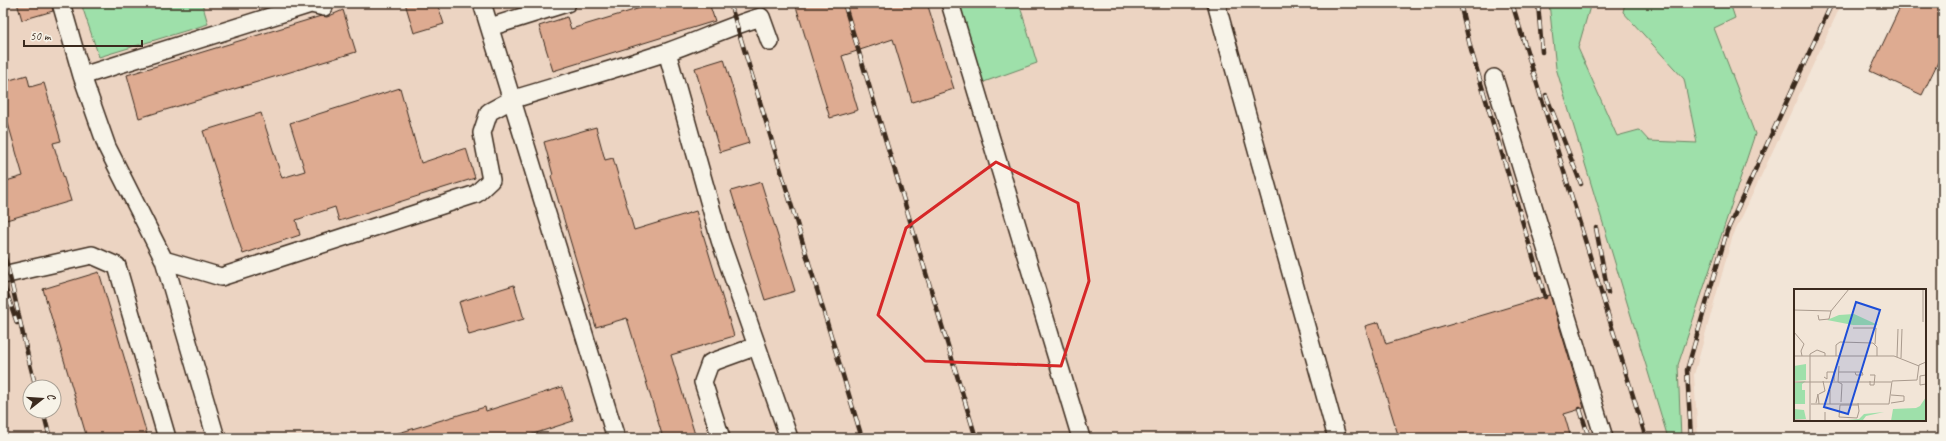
<svg xmlns="http://www.w3.org/2000/svg" width="1946" height="441" font-family="Caveat,sans-serif">
  <style>
    .built { fill: #ecd4c2; fill-rule: evenodd }
    .green { fill: #9ee0aa; stroke: #6c8564 }
    .building { fill: #deab91; stroke: #3b2a1e }
    .lines { fill: none; stroke-linecap: round; stroke-linejoin: round }
    .minor-casing { stroke: #3b2a1e; stroke-width: 20 }
    .minor { stroke: #f7f3e8; stroke-width: 17 }
    .rail-casing { stroke: #3b2a1e; stroke-width: 4.5 }
    .rail { stroke: #f7f3e8; stroke-width: 3; stroke-dasharray: 9; stroke-linecap: butt }
    .marked { fill: none; stroke: #d62828; stroke-width: 3; stroke-linejoin: round }
    .inset-road { fill: none; stroke: #a99a8d; stroke-width: 1 }
    .view { fill: #1d4ed8; fill-opacity: 0.15; stroke: #1d4ed8; stroke-width: 2 }
    .inset-edge { fill: none; stroke: #3b2a1e; stroke-width: 2 }
  </style>
  <rect width="100%" height="100%" fill="#f2e5d7"/>
  <filter id="ink" filterUnits="userSpaceOnUse"><feTurbulence type="fractalNoise" baseFrequency=".025" numOctaves="2"/><feDisplacementMap in="SourceGraphic" scale="8" xChannelSelector="R" yChannelSelector="G"/><feConvolveMatrix kernelMatrix="1 2 1 2 8 2 1 2 1" color-interpolation-filters="sRGB"/></filter>
  <g filter="url(#ink)">
    <path class="built" d="M 3,3 L 1842,3 L 1732,238 L 1694,375 L 1698,438 L 3,438 ZM 30,387 L 54,387 L 54,411 L 30,411 Z"/>
    <path class="green" d="M 81,3 L 202,3 L 208,24 L 99,57 Z
      M 959,3 L 1019,3 L 1037,63 L 981,83 Z
      M 1549,3 L 1591,3 L 1578,48 L 1617,136 L 1639,130 L 1649,141 L 1697,143 L 1684,79 L 1623,12 L 1625,3 L 1730,3 L 1735,18 L 1714,28 L 1755,134 L 1678,365 L 1681,438 L 1668,438 L 1556,68 Z"/>
    <path class="building" d="M 17,3 L 51,3 L 53,11 L 22,20 Z
      M 405,3 L 437,3 L 444,24 L 414,33 Z
      M 657,3 L 709,3 L 715,21 L 553,71 L 539,26 L 567,17 L 571,29 Z
      M 795,3 L 927,3 L 954,89 L 912,102 L 893,39 L 842,56 L 858,110 L 830,118 Z
      M 1902,3 L 1943,3 L 1943,52 L 1922,95 L 1870,71 Z
      M 343,10 L 356,52 L 139,118 L 127,75 L 321,16 L 327,17 Z
      M 724,59 L 749,143 L 720,152 L 695,68 Z
      M 27,75 L 30,87 L 44,83 L 61,141 L 53,143 L 71,201 L 3,221 L 3,182 L 23,176 L 3,106 L 3,82 Z
      M 400,88 L 421,163 L 466,148 L 475,178 L 339,221 L 335,207 L 296,220 L 300,235 L 243,254 L 203,131 L 261,113 L 282,178 L 305,171 L 290,123 Z
      M 596,127 L 605,160 L 613,158 L 634,230 L 696,211 L 734,336 L 671,355 L 696,438 L 663,438 L 627,318 L 596,327 L 551,176 L 553,175 L 544,142 Z
      M 761,182 L 795,291 L 765,300 L 731,191 Z
      M 99,272 L 148,438 L 87,438 L 43,289 Z
      M 514,285 L 524,319 L 469,335 L 459,302 Z
      M 1550,295 L 1584,408 L 1564,414 L 1571,438 L 1399,438 L 1365,326 L 1379,322 L 1386,344 Z
      M 562,387 L 573,421 L 521,438 L 393,438 L 392,435 L 485,407 L 486,411 Z"/>
    <g class="lines">
      <g class="minor-casing">
        <path id="minor" d="M 61,3 L 82,76 L 107,147 L 164,260 L 216,438
          M 482,3 L 616,438
          M 950,3 L 1081,438
          M 1216,3 L 1337,438
          M 490,27 L 567,3
          M 667,52 L 720,240 L 789,438
          M 82,76 L 311,4 L 324,7
          M 1494,78 L 1604,438
          M 164,260 L 221,277 L 476,194 L 491,180 L 482,133 L 489,112 L 511,100 C 563,84 615,69 667,52 C 699,41 729,26 761,17 L 770,42
          M 3,275 L 92,255 L 117,266 L 167,438
          M 721,438 L 703,382 L 710,363 L 757,346"/>
      </g>
      <use href="#minor" class="minor"/>
      <g class="rail-casing">
        <path id="rail" d="M 730,3 L 862,438
          M 844,3 L 976,438
          M 1460,3 L 1471,50 L 1545,297
          M 1512,3 L 1646,438
          M 1538,3 L 1542,52
          M 1546,95 L 1581,184
          M 1596,228 L 1608,293
          M 3,250 C 16,296 23,342 36,387
          M 3,282 L 17,323
          M 1580,409 L 1589,438
          M 43,411 L 50,438
          M 1691,438 L 1687,370 L 1727,231 L 1832,3"/>
      </g>
      <use href="#rail" class="rail"/>
    </g>
  </g>
  <path class="marked" d="M 996,162 L 1078,203 L 1089,281 L 1061,366 L 925,361 L 878,315 L 906,228 Z"/>
  <g transform="translate(1794 289)">
    <rect width="132" height="132" fill="#f2e5d7"/>
    <path d="M 60,25 L 84,36 L 59,36 L 33,31 L 45,26 ZM 12,75 L 12,91 L 0,92 L 0,77 ZM 12,92 L 8,95 L 8,101 L 11,101 L 11,115 L 0,115 L 0,94 ZM 132,108 L 132,132 L 97,132 L 99,120 L 122,119 L 126,117 ZM 0,120 L 10,121 L 12,130 L 0,130 ZM 90,123 L 72,127 L 69,131 L 71,132 L 42,132 L 65,130 L 70,125 Z" fill="#9ee0aa"/>
    <path class="inset-road" d="M 129,0 L 129,33M 0,21 L 37,22 L 55,0M 24,26 L 25,31 L 35,30 L 37,22M 59,39 L 82,39 L 81,55M 0,43 L 10,55 L 7,62 L 8,67M 0,67 L 16,67 L 16,132M 31,67 L 31,64 L 23,61 L 16,65 L 16,67 L 100,67 L 125,77M 42,67 L 42,56 L 46,53 L 79,54 L 83,58 L 83,67M 103,68 L 104,40M 107,69 L 108,40M 45,77 L 44,93 L 48,95 L 47,113M 44,83 L 68,83 L 69,86 L 62,86 L 61,83M 76,86 L 81,86 L 80,96 L 76,96 L 76,92M 132,86 L 126,87 L 126,96 L 132,95M 30,88 L 33,90 L 33,83 L 40,83 L 40,92M 0,93 L 97,93M 25,105 L 31,102 L 29,92M 22,114 L 24,105 L 25,115M 64,114 L 65,122 L 63,129 L 45,128 L 46,116 L 64,116M 97,114 L 110,112 L 110,107 L 97,106M 17,115 L 95,115 L 98,92 L 123,91 L 125,76 L 132,73M 36,115 L 36,101M 0,131 L 31,132 L 31,123"/>
    <path class="view" d="M 62,13 L 86,21 L 54,125 L 30,118 Z"/>
    <rect width="132" height="132" class="inset-edge"/>
  </g>
  <rect width="1946" height="441" fill="none" stroke="#f7f3e8" stroke-width="16"/>
  <rect x="8" y="8" width="1930" height="425" fill="none" stroke="#3b2a1e" stroke-width="1.5" filter="url(#ink)"/>
  <g transform="translate(42 399) rotate(73)"><circle r="19" fill="#f7f3e8" stroke="#aca397"/>
  <path d="M0-3L7 15L0 10L-7 15Z" fill="#3b2a1e"/>
  <text y="-6" font-size="11" font-weight="bold" text-anchor="middle" fill="#3b2a1e">С</text>
  </g>
  <path d="M24 40v6h118v-6" fill="none" stroke="#3b2a1e" stroke-width="2"/>
  <text x="30" y="40" font-size="12" fill="#3b2a1e" stroke="#f7f3e8" stroke-width="3" paint-order="stroke">50 m</text>
</svg>
